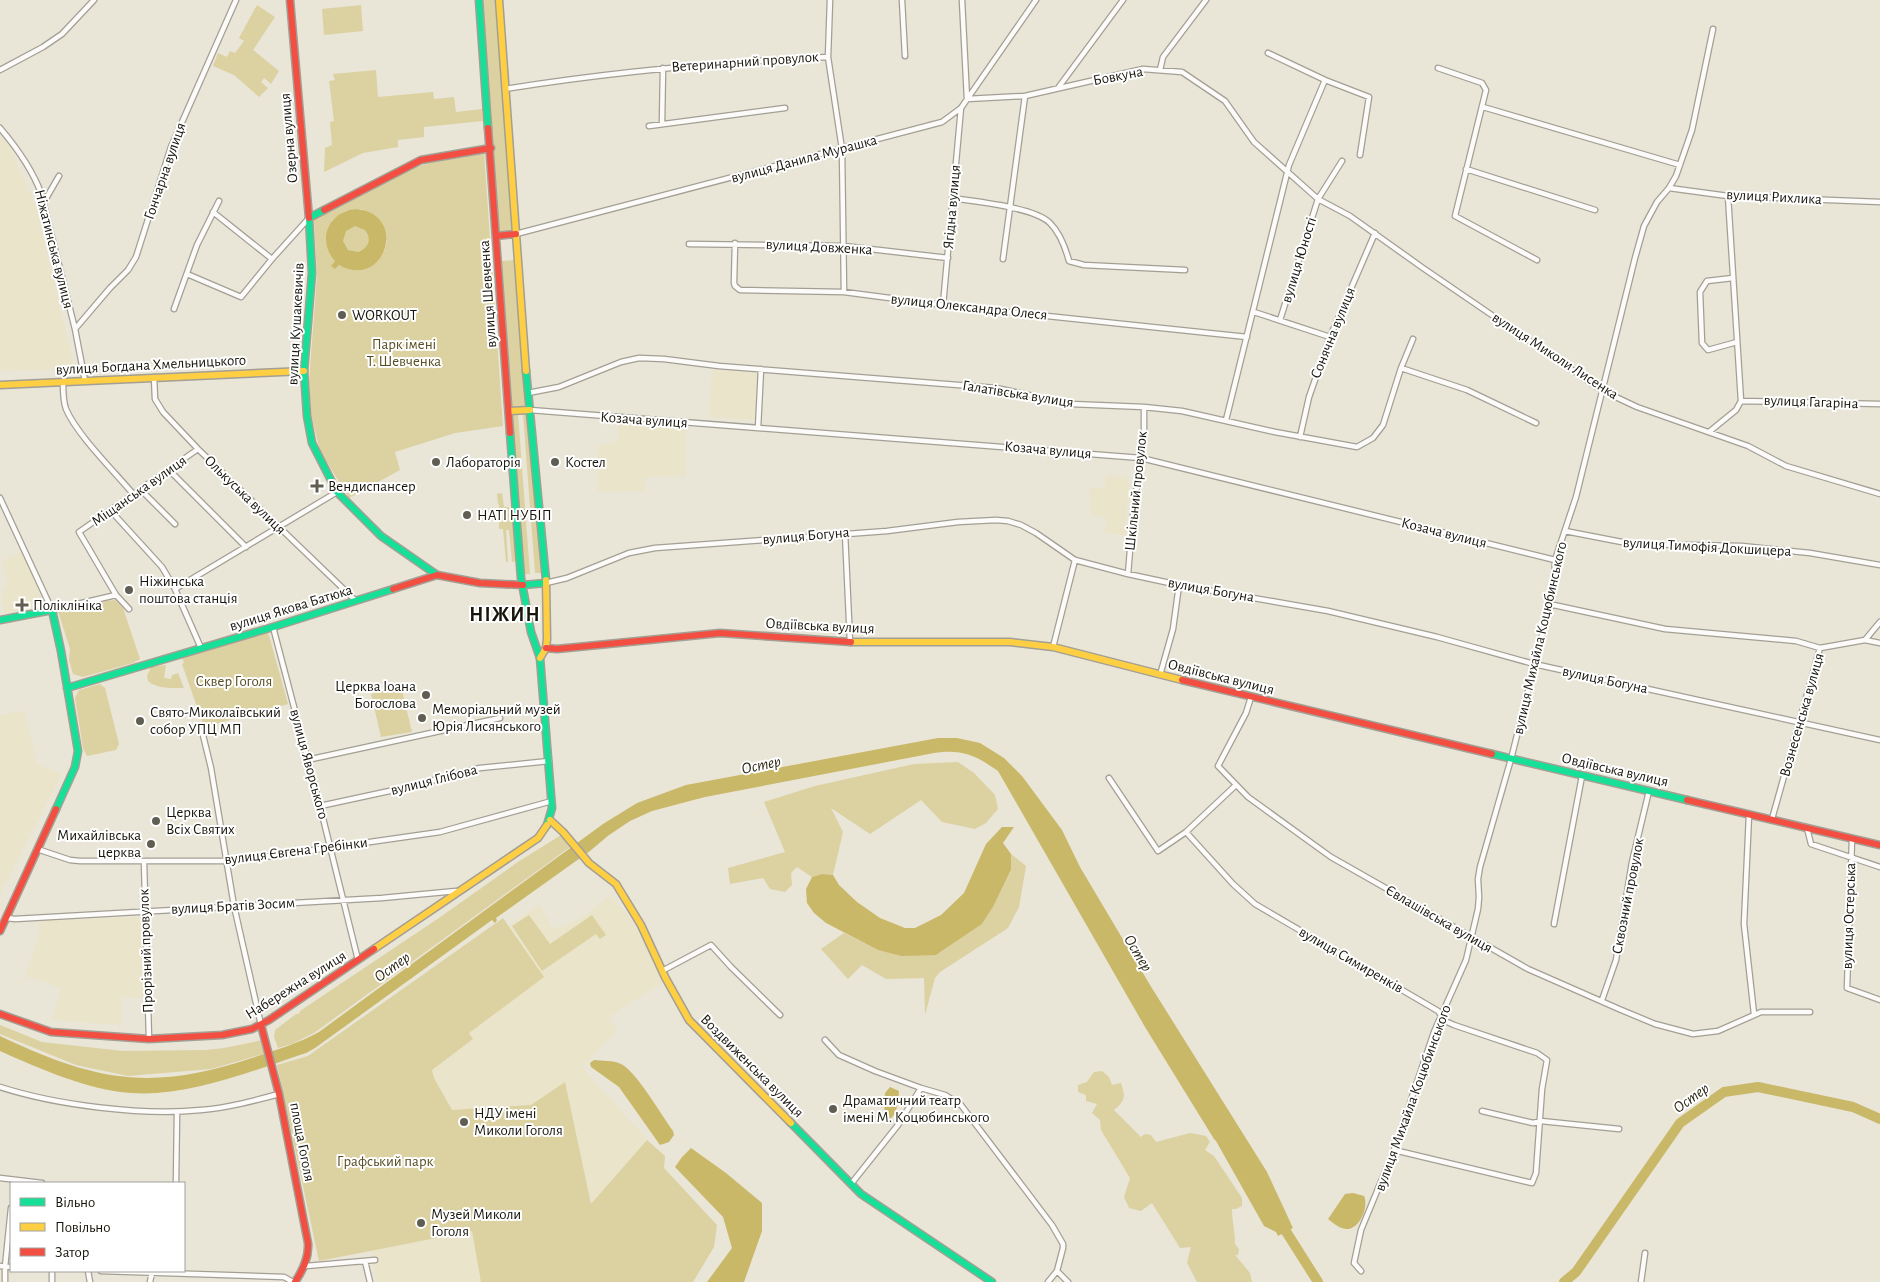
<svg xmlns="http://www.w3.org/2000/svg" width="1880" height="1282" font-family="'Alegreya Sans',sans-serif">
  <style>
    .built { fill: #eae4cb }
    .green { fill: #dcd1a1; fill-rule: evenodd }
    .water { fill: #cab869; fill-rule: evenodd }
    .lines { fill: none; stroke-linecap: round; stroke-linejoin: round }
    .river { stroke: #cab869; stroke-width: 10 }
    .street-casing { stroke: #a39f94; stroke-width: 7 }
    .fast-casing { stroke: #a39f94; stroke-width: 9 }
    .slow-casing { stroke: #a39f94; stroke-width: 9 }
    .jam-casing { stroke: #a39f94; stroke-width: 9 }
    .street { stroke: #fcfbf9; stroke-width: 4.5 }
    .fast { stroke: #16e098; stroke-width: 6 }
    .slow { stroke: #ffcf43; stroke-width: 6 }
    .jam { stroke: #f24e42; stroke-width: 6 }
    .poi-dot { fill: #605e53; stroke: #fff; stroke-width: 2 }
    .labels { text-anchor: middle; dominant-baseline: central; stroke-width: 4; stroke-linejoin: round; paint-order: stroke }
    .street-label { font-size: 15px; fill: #17150c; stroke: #fff }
    .poi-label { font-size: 15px; fill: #17150c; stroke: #fff; text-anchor: start }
    .park-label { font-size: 15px; fill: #574e23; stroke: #fff }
    .water-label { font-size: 16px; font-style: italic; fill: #2e2917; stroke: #fff }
    .district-label { font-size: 20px; font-weight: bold; letter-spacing: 1px; fill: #17150c; stroke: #fff }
  </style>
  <rect width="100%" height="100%" fill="#e9e5d7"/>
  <path class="built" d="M 0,136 L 9,146 L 36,206 L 75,369 L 0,371 Z
    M 712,370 L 757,372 L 756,420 L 709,417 Z
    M 619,424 L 686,429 L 686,476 L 648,477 L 645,479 L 645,491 L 598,492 L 597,447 L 618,440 Z
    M 1108,475 L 1131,478 L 1128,479 L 1127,483 L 1130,483 L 1127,503 L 1126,535 L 1105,533 L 1106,516 L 1091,516 L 1089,488 L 1105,488 L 1105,478 Z
    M 23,551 L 43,602 L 42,606 L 4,613 L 1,595 L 8,583 L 2,561 Z
    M 24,711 L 37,764 L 62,774 L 0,895 L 0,715 Z
    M 610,896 L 625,911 L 643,940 L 663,982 L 609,1017 L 617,1030 L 582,1067 L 665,1160 L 636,1229 L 513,1282 L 377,1282 L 355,1167 L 506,928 L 539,904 L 554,930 L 581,918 Z
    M 141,917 L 144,998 L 122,997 L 121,1025 L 52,1020 L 61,988 L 25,976 L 39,936 L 39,920 Z"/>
  <path class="green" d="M 481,0 L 495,0 L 513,231 L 499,232 Z
    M 257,5 L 275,17 L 253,50 L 279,71 L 271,84 L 264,78 L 261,82 L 268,88 L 259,97 L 234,75 L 213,66 L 218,53 L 227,57 L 230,51 L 235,53 L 244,41 L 239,38 Z
    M 361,5 L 363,31 L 324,35 L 322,9 Z
    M 376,70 L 378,97 L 433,92 L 434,99 L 454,97 L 456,112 L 482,109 L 483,121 L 424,127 L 424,137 L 398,140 L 398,147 L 363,153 L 324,172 L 325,148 L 332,145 L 330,122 L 334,121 L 329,81 L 335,80 L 333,74 Z
    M 484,152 L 503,426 L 455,433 L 395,452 L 400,470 L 349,498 L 320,451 L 311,414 L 309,381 L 317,276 L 314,219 L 396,175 L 420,166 L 443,158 ZM 356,209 L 362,209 L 387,241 L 384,252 L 343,267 L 339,265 L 331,266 L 335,261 L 332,220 L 345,211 Z
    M343 239a13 13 0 1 1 26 0a13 13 0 1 1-26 0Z
    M 516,260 L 527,406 L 512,407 L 500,261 Z
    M 518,414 L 530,574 L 525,574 L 512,415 Z
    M 523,414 L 529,414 L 541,573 L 535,573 Z
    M 502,493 L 504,507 L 509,507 L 509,513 L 512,513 L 516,561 L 512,562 L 509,530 L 506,530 L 508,562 L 506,562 L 503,529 L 499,529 L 499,505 L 498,504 L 497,494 Z
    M 115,600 L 123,608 L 140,659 L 133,663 L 83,677 L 73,674 L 69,660 L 70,649 L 58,611 L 106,601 Z
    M 268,632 L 288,704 L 204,727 L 182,664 L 184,663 L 182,657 Z
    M 166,665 L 164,678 L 171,679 L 172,675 L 178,673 L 184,688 C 172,688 157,689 148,681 L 147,676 L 151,667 Z
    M 100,684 L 105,688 L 119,744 L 116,750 L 87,756 L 83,748 L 75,698 L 79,690 Z
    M 401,686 L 412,732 L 381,737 L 371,694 Z
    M 958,762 L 974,773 L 995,795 L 998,809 L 986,823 L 975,829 L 942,822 L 921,800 L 870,834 L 831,808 L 843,832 L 833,875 L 822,874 L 812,877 L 797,867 L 791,873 L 792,885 L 785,892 L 770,889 L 763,878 L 730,884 L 728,868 L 785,852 L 764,802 L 815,786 L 914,764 Z
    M 561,835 L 570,847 L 314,1033 L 292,1044 L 278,1048 L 274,1037 L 275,1030 L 296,1014 L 299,1014 L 300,1011 L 439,918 L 518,862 Z
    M 1011,854 L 1026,866 L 1019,907 L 1008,928 L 940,972 L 935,978 L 925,1015 L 924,978 L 886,979 L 862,965 L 848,979 L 821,949 L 844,933 L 878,950 L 936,955 L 982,924 L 993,907 L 1011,871 Z
    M 529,915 L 550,944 L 592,915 L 606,935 L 600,939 L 596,934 L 542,971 L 512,926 Z
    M 503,918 L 544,977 L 469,1033 L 473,1039 L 432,1070 L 434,1078 L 452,1110 L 531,1105 L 565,1082 L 591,1204 L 647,1140 L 665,1156 L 664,1168 L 717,1225 L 714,1247 L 693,1282 L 481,1282 L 472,1231 L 319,1261 L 277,1065 L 308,1056 Z
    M 0,1025 L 42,1042 L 123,1051 L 206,1050 L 224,1048 L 263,1040 L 266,1053 L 211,1069 L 128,1076 L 76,1065 L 0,1034 Z
    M 1102,1071 L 1109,1077 L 1112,1085 L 1121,1083 C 1126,1098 1125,1100 1114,1110 L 1141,1137 L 1145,1134 L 1151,1135 L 1156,1142 L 1190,1133 L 1206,1136 L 1210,1142 L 1205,1150 L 1214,1156 L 1242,1198 L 1242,1206 L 1236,1209 L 1232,1209 C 1232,1221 1235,1231 1235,1244 L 1239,1249 L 1238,1255 L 1235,1255 L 1250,1273 L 1252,1282 L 1197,1282 L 1187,1263 L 1191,1247 L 1180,1248 L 1152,1203 L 1141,1211 L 1129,1208 L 1124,1197 L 1130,1178 L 1101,1130 L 1100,1120 L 1092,1113 L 1097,1104 L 1086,1101 L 1086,1095 L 1078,1092 L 1078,1085 L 1087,1082 L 1094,1072 Z"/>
  <path class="water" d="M 356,209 C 410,214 384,291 339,265 L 335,269 L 331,266 L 335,261 C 316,240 329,211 356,209 ZM 355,226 L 365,230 C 372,239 369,248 358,252 L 348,250 L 343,241 L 346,231 Z
    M 938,738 L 957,738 L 980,743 L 1004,758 L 1022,776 L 1062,830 L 1080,867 L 1150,985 L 1267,1172 L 1293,1228 L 1278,1236 L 1276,1232 L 1264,1226 L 1216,1141 L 1214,1139 L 1145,1027 L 998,771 C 975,755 962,749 934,753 L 705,797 L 652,811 L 630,821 L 609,835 L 590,851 L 496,918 L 497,920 L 495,923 L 492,920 L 315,1048 L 306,1053 C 248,1072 182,1100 120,1092 C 79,1086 38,1068 0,1051 L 0,1036 C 95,1081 150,1092 252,1058 C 275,1050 298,1044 319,1032 L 603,824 L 637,803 L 686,785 Z
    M 1002,827 L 1014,827 L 1003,843 L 1011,854 L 1011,870 L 993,907 L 982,924 L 936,955 L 902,956 L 878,950 L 826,923 L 814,913 L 807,903 L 806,889 L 812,877 L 822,874 L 833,875 L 839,885 L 857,902 L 880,918 L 905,928 L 915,928 L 941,915 L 964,893 L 986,844 Z
    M 594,1060 C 602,1061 613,1060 621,1064 C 636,1071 662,1116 673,1131 L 674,1135 L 669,1142 L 660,1145 L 619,1087 L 591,1067 L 590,1063 Z
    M 890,1087 L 899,1091 C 898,1102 898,1114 888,1121 L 884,1119 L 885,1093 Z
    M 691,1148 L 726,1173 L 762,1203 L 762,1231 L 744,1282 L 707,1282 L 732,1248 L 723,1217 L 675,1167 L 682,1157 Z
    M 1353,1193 L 1364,1196 C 1369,1206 1360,1229 1347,1229 C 1340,1229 1333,1223 1328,1219 L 1345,1194 Z"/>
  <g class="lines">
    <path class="river" d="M 1280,1222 L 1318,1282
      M 1564,1282 L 1576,1272 L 1680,1123 L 1724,1092 L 1758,1087 L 1853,1107 L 1880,1119"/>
    <g class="street-casing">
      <path id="street" d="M 830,0 L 828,57 L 842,149 L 844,292
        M 902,0 L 905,56
        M 962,0 L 967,99 L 1025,96 L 1143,69 L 1182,72 L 1225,101 L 1254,142 L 1318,199 L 1350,216 L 1423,268 L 1603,391 L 1637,407 L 1748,446 L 1786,466 L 1880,494
        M 1268,53 L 1325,80 L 1369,97 L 1360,155
        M 1438,68 L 1482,83 L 1486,90 L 1455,216 L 1537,260
        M 0,70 L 43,47 L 62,34 L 94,0
        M 1160,70 L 1163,57 L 1206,0
        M 1058,88 L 1123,0
        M 505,89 C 612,72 719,62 828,57
        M 1483,107 L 1680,165
        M 662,123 L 663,68
        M 649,126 L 785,108
        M 0,128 C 17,148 32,169 41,193 L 75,329 L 85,381
        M 1466,169 L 1595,210
        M 1669,188 L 1728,196 L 1880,202
        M 952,198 C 976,202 1034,207 1050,223 C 1060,233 1065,246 1069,261 L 1084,265 L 1185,270
        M 44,202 L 59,176
        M 213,212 L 272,259
        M 516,234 L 942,122 L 961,108 L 1036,0
        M 735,243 L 734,283 L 735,286 L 740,290 L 844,292 L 943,305 L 1247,337
        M 689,244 L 844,246 L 948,258
        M 1003,259 L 1025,96
        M 187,274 L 241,297 L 272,259 L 309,218
        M 1733,278 L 1707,281 L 1700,292 L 1702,343 L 1708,350 L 1737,342
        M 943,305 L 961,108
        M 174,309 L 197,245 L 219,201
        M 1254,312 L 1330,337
        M 1280,320 L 1318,199 L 1342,161
        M 75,329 L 110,288 L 128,270 L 136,257 L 171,147 L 236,0
        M 1401,368 L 1467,390 L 1536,423
        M 154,377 L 155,399 L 163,412 L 198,449 L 356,601
        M 63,382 C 63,391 63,401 66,409 C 77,435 115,472 134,495
        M 528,393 L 559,387 L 621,362 L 639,358 L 664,359 L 719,366 L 996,388 L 1071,404 L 1144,407 L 1182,411 L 1275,432 L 1357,447 L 1373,438 L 1383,425 L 1401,368 L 1413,339
        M 1741,401 L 1880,404
        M 530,410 L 1141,458 L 1555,560
        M 1226,420 L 1289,165 L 1325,80
        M 758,428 L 761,369
        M 1709,432 L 1736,410 L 1741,401 L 1728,196
        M 1300,437 L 1309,397 L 1330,337 L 1375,233
        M 169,470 L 246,547
        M 141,490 L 175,524
        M 0,498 L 52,610 L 116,595
        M 111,511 L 162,567 L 175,589 L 201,648
        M 1565,531 L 1632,544 L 1742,546 L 1810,553 L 1880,565
        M 845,533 L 850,642
        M 1128,574 L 1133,515 L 1144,434 L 1144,407
        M 546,583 L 567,578 L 629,553 L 655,548 L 887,531 L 958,522 L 996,520 L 1008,521 L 1021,525 L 1036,533 L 1075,560 L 1128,574 L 1179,585 L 1328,611 L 1437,637 L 1534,664 L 1880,740
        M 175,589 L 337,492
        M 1549,604 L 1665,629 L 1796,641 L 1820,648
        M 129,609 L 116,595 L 79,532 L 198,449
        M 273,627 L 320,806 L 358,960
        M 1865,640 L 1880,643
        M 1053,647 L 1075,560
        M 1160,675 L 1173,629 L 1179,585
        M 1251,697 L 1246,713 L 1218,766 L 1248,797 L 1331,857 L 1528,969 L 1619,1009 L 1655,1024 L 1693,1034 L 1718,1031 L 1761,1012 L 1810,1012
        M 202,731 L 211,768 L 234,906 L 261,1025
        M 307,760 L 500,718
        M 1109,778 L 1158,851 L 1186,832 L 1236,785
        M 320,806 L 408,787 L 480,768 L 549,761
        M 1749,815 L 1744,924 L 1754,1014
        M 1772,819 L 1820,648 L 1865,640 L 1880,622
        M 1807,828 L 1811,844 L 1880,867
        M 1186,832 L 1233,884 L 1255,904 L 1438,1011 L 1445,1021 L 1454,1025 L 1537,1053 L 1547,1060 L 1542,1089 L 1536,1173 L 1532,1183 L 1394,1150
        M 1852,839 L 1847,988 L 1880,1000
        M 37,849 L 70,860 L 80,861 L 226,861 L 272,856 L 440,832 L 552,801
        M 144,862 L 149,1039
        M 6,918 L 15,919 L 382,898 L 456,891
        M 1554,924 L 1582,776
        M 662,971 L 711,945 L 731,967 L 780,1015
        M 1602,1000 L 1616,960 L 1632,862 L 1649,791
        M 825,1040 L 839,1055 L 875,1071 L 921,1088
        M 0,1087 C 56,1105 142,1116 201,1110 C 227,1108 253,1101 279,1094
        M 1482,1111 L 1533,1123 L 1541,1121 L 1619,1129
        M 0,1178 L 42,1183
        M 176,1183 L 177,1112
        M 851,1184 L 898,1125 L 921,1088 L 945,1095 L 961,1105 L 1052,1225 L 1063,1244 L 1063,1248 L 1057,1271 L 1048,1282
        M 365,1261 L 370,1282
        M 0,1266 L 11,1267
        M 306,1266 L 375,1260
        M 52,1271 L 52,1282
        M 88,1271 L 90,1282
        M 101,1271 L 284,1277 L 293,1282
        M 1057,1271 L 1068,1282
        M 1361,1271 L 1354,1263 L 1361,1230 L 1394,1150 L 1434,1032 L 1466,960 L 1478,909 L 1479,897 L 1478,879 L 1480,867 L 1511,759 L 1554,588 L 1555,560 L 1576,497 L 1635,258 L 1644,226 L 1657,202 L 1669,188 L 1676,176 L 1692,130 L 1713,29
        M 5,1282 L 5,1267 L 11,1208
        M 150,1282 L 152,1272
        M 1641,1282 L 1645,1253"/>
    </g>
    <g class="fast-casing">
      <path id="fast" d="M 479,0 L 488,128
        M 324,210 L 309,218 L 312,273 L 304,371 L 307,416 L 312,443 L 337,492 L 381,536 L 437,575
        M 526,371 L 546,580
        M 510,433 L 521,578 L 531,632 L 540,658 L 552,808 L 547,825
        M 523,585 L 546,583
        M 0,620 L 52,610 L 61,651 L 78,751 L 75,767 L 56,809
        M 67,688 L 273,627 L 393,589
        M 1492,754 L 1687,800
        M 791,1123 L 861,1194 L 992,1282"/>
    </g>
    <g class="slow-casing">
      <path id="slow" d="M 499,0 L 526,371
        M 0,385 L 304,371
        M 509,411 L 530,410
        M 851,642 L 1010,642 L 1053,647 L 1182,680
        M 540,658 L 546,648 L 547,639 L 546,580
        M 550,820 L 563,832 L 589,863 L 616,884 L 641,925 L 665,977 L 689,1020 L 791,1123
        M 374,949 L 538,838 L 547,825"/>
    </g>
    <g class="jam-casing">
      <path id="jam" d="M 290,0 L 309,218
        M 488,128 L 510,433
        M 324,210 L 421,160 L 491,148
        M 496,236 L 516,234
        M 393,589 L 437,575 L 480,583 L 523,585
        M 546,648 L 557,649 L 720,633 L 851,642
        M 1182,680 L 1492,754
        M 1687,800 L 1880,845
        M 0,931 L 56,809
        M 0,1014 L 51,1032 L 149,1039 L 222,1035 L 252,1029 L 269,1020 L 374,949
        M 261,1025 L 279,1094 L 308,1243 C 309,1258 303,1270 295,1282"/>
    </g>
    <use href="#street" class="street"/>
    <use href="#fast" class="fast"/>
    <use href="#slow" class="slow"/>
    <use href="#jam" class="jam"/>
  </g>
  <g class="poi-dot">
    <circle cx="342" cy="315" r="5"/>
    <circle cx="436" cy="462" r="5"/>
    <circle cx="555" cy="462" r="5"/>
    <path d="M314.5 478.5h5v5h5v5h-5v5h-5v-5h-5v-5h5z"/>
    <circle cx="467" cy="515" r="5"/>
    <circle cx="129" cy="590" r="5"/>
    <path d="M19.5 597.5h5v5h5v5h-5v5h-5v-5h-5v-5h5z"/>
    <circle cx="426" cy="695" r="5"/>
    <circle cx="422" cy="718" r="5"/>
    <circle cx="140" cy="721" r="5"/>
    <circle cx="156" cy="821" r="5"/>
    <circle cx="151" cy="844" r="5"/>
    <circle cx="833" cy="1109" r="5"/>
    <circle cx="464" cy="1122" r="5"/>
    <circle cx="421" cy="1223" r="5"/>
  </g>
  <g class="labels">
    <g class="street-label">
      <text transform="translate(745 62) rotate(-4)">Ветеринарний провулок</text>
      <text transform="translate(1118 76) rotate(-11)">Бовкуна</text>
      <text transform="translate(289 138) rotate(-95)">Озерна вулиця</text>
      <text transform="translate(804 159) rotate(-15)">вулиця Данила Мурашка</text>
      <text transform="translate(165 171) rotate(-71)">Гончарна вулиця</text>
      <text transform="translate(1774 197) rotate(3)">вулиця Рихлика</text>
      <text transform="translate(952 207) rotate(-85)">Ягідна вулиця</text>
      <text transform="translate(819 247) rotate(3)">вулиця Довженка</text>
      <text transform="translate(54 249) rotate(76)">Ніжатинська вулиця</text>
      <text transform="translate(1299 260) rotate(-73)">вулиця Юності</text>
      <text transform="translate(488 294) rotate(-94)">вулиця Шевченка</text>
      <text transform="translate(969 307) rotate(6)">вулиця Олександра Олеся</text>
      <text transform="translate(296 324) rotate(-87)">вулиця Кушакевичів</text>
      <text transform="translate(1333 333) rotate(-68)">Сонячна вулиця</text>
      <text transform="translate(1555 356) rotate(33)">вулиця Миколи Лисенка</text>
      <text transform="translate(151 365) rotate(-3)">вулиця Богдана Хмельницького</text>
      <text transform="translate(1018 394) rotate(9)">Галатівська вулиця</text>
      <text transform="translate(1811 402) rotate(2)">вулиця Гагаріна</text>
      <text transform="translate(644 420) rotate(4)">Козача вулиця</text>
      <text transform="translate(1048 450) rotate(5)">Козача вулиця</text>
      <text transform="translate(139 491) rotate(-35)">Міщанська вулиця</text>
      <text transform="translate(1136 491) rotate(-84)">Шкільний провулок</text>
      <text transform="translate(245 495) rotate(44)">Олькуська вулиця</text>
      <text transform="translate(1444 533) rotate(14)">Козача вулиця</text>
      <text transform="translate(806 536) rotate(-5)">вулиця Богуна</text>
      <text transform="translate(1707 547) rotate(3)">вулиця Тимофія Докшицера</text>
      <text transform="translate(1211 590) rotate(10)">вулиця Богуна</text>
      <text transform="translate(291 608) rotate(-17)">вулиця Якова Батюка</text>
      <text transform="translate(820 626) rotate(3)">Овдіївська вулиця</text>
      <text transform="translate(1540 638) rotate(-77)">вулиця Михайла Коцюбинського</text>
      <text transform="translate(1221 677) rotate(14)">Овдіївська вулиця</text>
      <text transform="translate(1605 680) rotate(12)">вулиця Богуна</text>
      <text transform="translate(1802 715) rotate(-74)">Вознесенська вулиця</text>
      <text transform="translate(309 764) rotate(75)">вулиця Яворського</text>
      <text transform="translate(1615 770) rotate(13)">Овдіївська вулиця</text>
      <text transform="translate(434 780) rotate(-14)">вулиця Глібова</text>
      <text transform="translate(296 851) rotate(-7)">вулиця Євгена Гребінки</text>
      <text transform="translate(1628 896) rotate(-79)">Сквозний провулок</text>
      <text transform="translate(233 906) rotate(-3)">вулиця Братів Зосим</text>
      <text transform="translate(1849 916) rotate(-88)">вулиця Остерська</text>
      <text transform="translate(1439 919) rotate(30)">Євлашівська вулиця</text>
      <text transform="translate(146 951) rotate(-92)">Прорізний провулок</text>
      <text transform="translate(1351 960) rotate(30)">вулиця Симиренків</text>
      <text transform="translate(296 985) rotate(-32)">Набережна вулиця</text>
      <text transform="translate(752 1066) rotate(45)">Воздвиженська вулиця</text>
      <text transform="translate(1413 1098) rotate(-70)">вулиця Михайла Коцюбинського</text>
      <text transform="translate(302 1142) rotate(79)">площа Гоголя</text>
    </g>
    <g class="poi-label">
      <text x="352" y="315">WORKOUT</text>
      <text x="446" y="462">Лабораторія</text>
      <text x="565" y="462">Костел</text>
      <text x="328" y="486">Вендиспансер</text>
      <text x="477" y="515">НАТІ НУБІП</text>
      <text x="139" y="581">Ніжинська<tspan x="139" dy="17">поштова станція</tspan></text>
      <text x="33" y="605">Поліклініка</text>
      <text x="416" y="686" text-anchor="end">Церква Іоана<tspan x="416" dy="17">Богослова</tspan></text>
      <text x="432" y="709">Меморіальний музей<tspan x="432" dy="17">Юрія Лисянського</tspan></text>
      <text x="150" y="712">Свято-Миколаївський<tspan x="150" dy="17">собор УПЦ МП</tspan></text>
      <text x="166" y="812">Церква<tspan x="166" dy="17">Всіх Святих</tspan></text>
      <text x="141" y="835" text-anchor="end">Михайлівська<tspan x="141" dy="17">церква</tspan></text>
      <text x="843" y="1100">Драматичний театр<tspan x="843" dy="17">імені М. Коцюбинського</tspan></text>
      <text x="474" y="1113">НДУ імені<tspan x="474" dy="17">Миколи Гоголя</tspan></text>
      <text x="431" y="1214">Музей Миколи<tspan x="431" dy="17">Гоголя</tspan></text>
    </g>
    <g class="park-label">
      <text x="404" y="344">Парк імені<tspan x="404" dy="17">Т. Шевченка</tspan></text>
      <text x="234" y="681">Сквер Гоголя</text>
      <text x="385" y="1161">Графський парк</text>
    </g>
    <g class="water-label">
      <text transform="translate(761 765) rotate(-12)">Остер</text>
      <text transform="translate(1138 953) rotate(59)">Остер</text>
      <text transform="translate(392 967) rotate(-36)">Остер</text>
      <text transform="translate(1691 1098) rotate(-36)">Остер</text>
    </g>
    <g class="district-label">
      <text x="505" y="615">НІЖИН</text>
    </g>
  </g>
  <rect x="10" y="1182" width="175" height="90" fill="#ffffff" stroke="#a2a19e"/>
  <rect x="20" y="1198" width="25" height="8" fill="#16e098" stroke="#a2a19e"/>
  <text x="55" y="1207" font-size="15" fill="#17150c">Вільно</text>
  <rect x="20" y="1223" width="25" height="8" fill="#ffcf43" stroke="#a2a19e"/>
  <text x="55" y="1232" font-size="15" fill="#17150c">Повільно</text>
  <rect x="20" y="1248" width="25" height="8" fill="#f24e42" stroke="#a2a19e"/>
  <text x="55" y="1257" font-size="15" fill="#17150c">Затор</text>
</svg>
